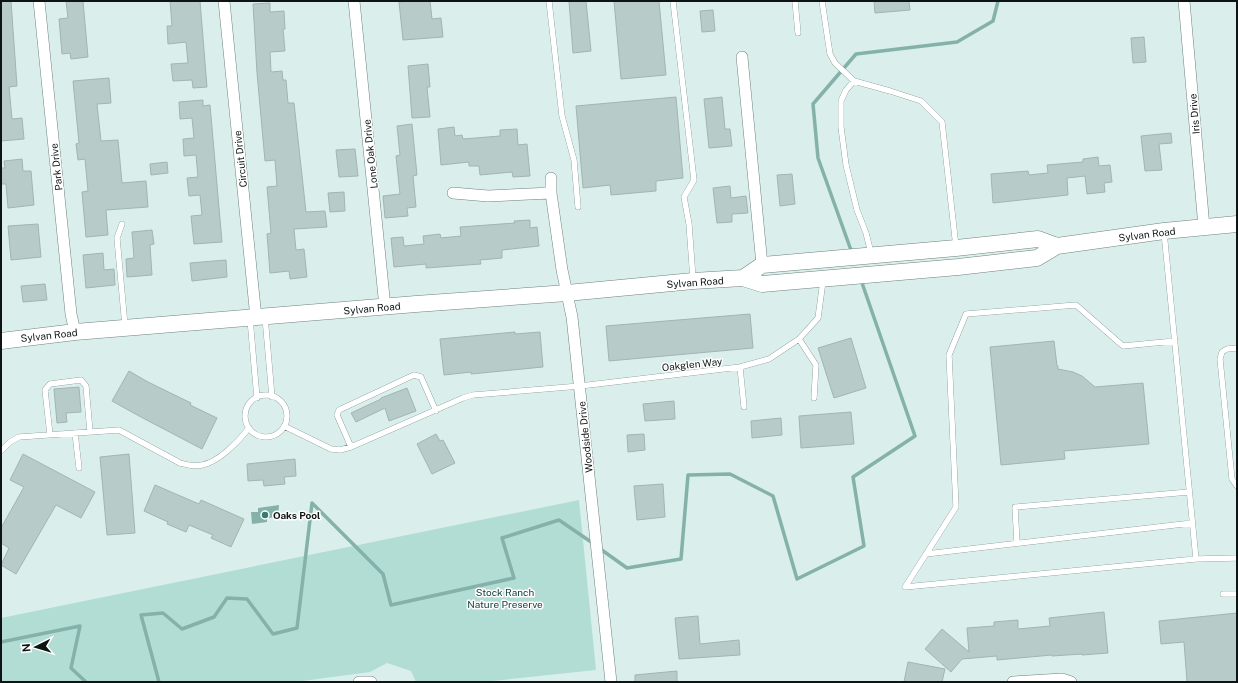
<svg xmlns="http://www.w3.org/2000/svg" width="1238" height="683" font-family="'Public Sans',sans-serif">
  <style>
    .green { fill: #b1ddd5 }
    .water { fill: #84b2aa }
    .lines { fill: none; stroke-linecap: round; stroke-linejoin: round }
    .stream { stroke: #84b2aa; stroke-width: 3.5 }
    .building { fill: #b7cbc8; stroke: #a1b5b1 }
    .lane-casing { stroke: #6f827f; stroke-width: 6 }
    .street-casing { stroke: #6f827f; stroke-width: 12 }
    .secondary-casing { stroke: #6f827f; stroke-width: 17 }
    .lane { stroke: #fff; stroke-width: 5.5 }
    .street { stroke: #fff; stroke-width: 11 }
    .secondary { stroke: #fff; stroke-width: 16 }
    .poi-dot { fill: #367c72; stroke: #fff; stroke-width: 1.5 }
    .labels { text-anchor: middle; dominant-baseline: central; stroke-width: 3; stroke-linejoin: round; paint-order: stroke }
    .street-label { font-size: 10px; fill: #0d1413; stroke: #fff }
    .poi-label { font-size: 10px; font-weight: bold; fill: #0d1413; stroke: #fff; text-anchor: start }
    .park-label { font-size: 10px; fill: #15403a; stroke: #fff }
  </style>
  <rect width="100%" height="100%" fill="#daefeb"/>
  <path class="green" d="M 579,500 L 596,670 L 483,682 L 416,682 L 411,671 L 387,663 L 370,672 L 295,682 L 1,682 L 1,618 Z"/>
  <path class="water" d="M 279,505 L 278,517 L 267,518 L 267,522 L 252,524 L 251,512 L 258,512 L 258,508 Z"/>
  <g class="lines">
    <path class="stream" d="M 852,253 L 818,158 L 813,104 L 856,54 L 957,42 L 993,21 L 998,1
      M 599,548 L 627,568 L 681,559 L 688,475 L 730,474 L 773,496 L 797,579 L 864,546 L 853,477 L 915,436 L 861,280
      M 1,642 L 80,626 L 71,668 L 86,682
      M 159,682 L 141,615 L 163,613 L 182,629 L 214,617 L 227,598 L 247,599 L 273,634 L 297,628 L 312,503 L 383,574 L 391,605 L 514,578 L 502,538 L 559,520 L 594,544"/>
  </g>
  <path class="building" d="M 1,1 L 11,1 L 17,86 L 9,87 L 12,119 L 22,118 L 24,139 L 1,141 Z
    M 66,1 L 83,1 L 88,57 L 71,59 L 70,53 L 62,54 L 59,19 L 68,18 Z
    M 170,1 L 200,1 L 207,87 L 193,88 L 192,80 L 173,81 L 171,64 L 188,63 L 186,42 L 168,44 L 167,26 L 172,26 Z
    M 411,1 L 430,1 L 432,19 L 441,18 L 443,37 L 403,40 L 399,2 Z
    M 569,1 L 586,1 L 591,51 L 573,53 Z
    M 614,1 L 659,1 L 666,75 L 621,79 Z
    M 874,1 L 909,1 L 910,10 L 875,13 Z
    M 270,3 L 270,12 L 284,11 L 285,29 L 283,29 L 285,51 L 270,52 L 271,72 L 282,71 L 283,80 L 286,80 L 288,103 L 294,103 L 306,212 L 325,211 L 327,227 L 294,229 L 296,250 L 304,249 L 307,277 L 290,279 L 289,271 L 270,273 L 267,234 L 271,233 L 267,187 L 277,186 L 275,160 L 265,161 L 257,73 L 253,4 Z
    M 713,10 L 715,31 L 702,32 L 700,11 Z
    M 1144,37 L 1146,62 L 1133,63 L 1131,38 Z
    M 428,64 L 430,87 L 427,87 L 430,117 L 412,118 L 408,66 Z
    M 109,78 L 111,103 L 97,104 L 101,141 L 118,140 L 122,183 L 146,181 L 148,207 L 106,210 L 108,235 L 86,237 L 82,192 L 88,191 L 85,159 L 78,160 L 76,144 L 79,143 L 73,81 Z
    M 676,97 L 683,178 L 656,181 L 656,191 L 611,195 L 610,185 L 583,188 L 576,106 Z
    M 722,97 L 725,129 L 730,129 L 732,146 L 709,148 L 704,99 Z
    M 203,100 L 203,106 L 210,105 L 222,242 L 194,244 L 191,216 L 202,215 L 200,195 L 189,196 L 187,178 L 198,177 L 196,155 L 184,156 L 183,139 L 194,138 L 192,118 L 180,119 L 179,102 Z
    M 412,124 L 417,175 L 413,176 L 416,207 L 407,208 L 408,216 L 385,218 L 383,196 L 400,194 L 396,156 L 400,155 L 397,126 Z
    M 454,127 L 455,136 L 462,135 L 463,139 L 500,136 L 500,130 L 517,129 L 518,145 L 527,144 L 530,176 L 513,177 L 512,172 L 480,175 L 479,166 L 469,166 L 469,162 L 441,165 L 438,129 Z
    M 1171,133 L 1172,143 L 1159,144 L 1162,170 L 1145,171 L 1141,136 Z
    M 355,149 L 358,176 L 339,177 L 336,150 Z
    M 1098,157 L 1099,166 L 1110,165 L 1112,182 L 1104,183 L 1105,192 L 1087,194 L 1085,176 L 1067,178 L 1068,195 L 993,203 L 991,174 L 1028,171 L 1029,175 L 1048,173 L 1047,165 L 1083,162 L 1083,159 Z
    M 22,159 L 23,171 L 31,171 L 34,205 L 8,208 L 6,184 L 1,184 L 1,168 L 5,168 L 4,161 Z
    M 167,162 L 168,173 L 151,175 L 150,164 Z
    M 792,174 L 795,204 L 780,206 L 777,175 Z
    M 730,186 L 731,198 L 746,196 L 748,213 L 732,214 L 732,222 L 717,223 L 713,188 Z
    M 344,192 L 345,211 L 330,212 L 328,193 Z
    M 530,220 L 530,228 L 537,227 L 539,246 L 502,250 L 502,258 L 480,260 L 481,264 L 426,268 L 426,264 L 394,267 L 391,238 L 403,237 L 404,246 L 424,244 L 423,236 L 440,234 L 441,238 L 461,236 L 460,227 L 515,223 L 514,221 Z
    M 38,224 L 41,257 L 11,260 L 8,226 Z
    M 152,230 L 154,244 L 150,245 L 152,275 L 127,277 L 126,259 L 134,258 L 132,232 Z
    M 103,253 L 104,270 L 114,269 L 115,285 L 86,288 L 83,255 Z
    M 226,260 L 227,277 L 192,281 L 190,263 Z
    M 45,284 L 47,300 L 23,302 L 21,286 Z
    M 750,314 L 753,348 L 609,361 L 606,326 Z
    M 515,332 L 515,334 L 540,332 L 543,367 L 471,374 L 471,372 L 444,375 L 440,339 Z
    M 851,338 L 866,388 L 834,398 L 818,348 Z
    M 1054,341 L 1057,366 L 1058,366 L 1058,369 L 1073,372 L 1082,376 L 1095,387 L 1143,383 L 1149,444 L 1064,451 L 1065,459 L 1001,465 L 990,347 Z
    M 129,371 L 148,382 L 191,403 L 190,405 L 217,418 L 202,449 L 139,416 L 112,401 Z
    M 79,387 L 81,412 L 66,413 L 67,422 L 57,423 L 54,389 Z
    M 407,388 L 416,411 L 389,421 L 385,408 L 356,422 L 351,413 L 381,399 L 381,398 Z
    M 674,401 L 675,419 L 645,421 L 643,404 Z
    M 851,412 L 854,444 L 801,448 L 799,416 Z
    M 781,418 L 782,435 L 752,438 L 751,421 Z
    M 436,434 L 440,441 L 443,440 L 455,463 L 432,474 L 417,444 Z
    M 644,434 L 645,450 L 628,452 L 627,435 Z
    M 23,454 L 95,492 L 81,518 L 56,505 L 16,574 L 1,565 L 9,548 L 1,543 L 1,528 L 24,487 L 10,480 Z
    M 129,454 L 135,533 L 107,535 L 100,457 Z
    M 295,459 L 296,476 L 284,477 L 285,484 L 264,486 L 263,480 L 248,481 L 247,464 Z
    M 663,484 L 665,517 L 637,520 L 634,486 Z
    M 155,485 L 199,504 L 201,500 L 244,519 L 231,547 L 211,538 L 213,535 L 189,525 L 186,532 L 167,524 L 168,522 L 144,511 Z
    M 1104,612 L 1108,653 L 1082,655 L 1082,654 L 1052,656 L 1052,655 L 997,660 L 997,656 L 962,659 L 951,672 L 925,649 L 942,629 L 969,652 L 967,628 L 994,626 L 994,622 L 1018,620 L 1018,629 L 1050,626 L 1049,618 Z
    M 1237,613 L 1237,682 L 1187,682 L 1184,642 L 1161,644 L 1159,621 Z
    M 698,616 L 700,644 L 739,640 L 740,655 L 679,659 L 675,618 Z
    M 908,662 L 945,669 L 942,682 L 904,682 Z
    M 677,671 L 677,682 L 635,682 L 635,675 Z"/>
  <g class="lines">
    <g class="lane-casing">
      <path id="lane" d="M 549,1 L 562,116 L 574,160 L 578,207
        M 673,1 L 694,180 L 684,197 L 689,224 L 693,279
        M 795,1 L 798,33
        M 822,1 L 830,54 L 835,63 L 854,81 L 890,91 L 921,101 L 942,122 L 956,247
        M 854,81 L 846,90 L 841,101 L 841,127 L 846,165 L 857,210 L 866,233 L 871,253
        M 122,224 L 117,238 L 125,326
        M 1164,232 L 1196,559 L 1237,558
        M 265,317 L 272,397
        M 250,319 L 257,398
        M 799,339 L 816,365 L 814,398
        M 1175,341 L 1123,346 L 1076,305 L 966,314 L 949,355 L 956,507 L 905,587 L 1196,559
        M 1237,348 L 1227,349 L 1222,352 L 1220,359 L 1232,479 L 1237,486
        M 740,367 L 744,407
        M245 416a21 21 0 1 1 42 0a21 21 0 1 1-42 0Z
        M 284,426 L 331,449 L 340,450 L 351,447 L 463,398 L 473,395 L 580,386 L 740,367 L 769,359 L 799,339 L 818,318 L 823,281
        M 75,433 L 79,468
        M 50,435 L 45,390 L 50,384 L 81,380 L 86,386 L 90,432
        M 351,447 L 337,415 L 339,410 L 414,375 L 421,377 L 436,411
        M 1,451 L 10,442 L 19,437 L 119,430 L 180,463 C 188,465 195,467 202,465 C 219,462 239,441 249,428
        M 1017,543 L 1015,507 L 1189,492
        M 926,554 L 1192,523
        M 1223,594 L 1237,594"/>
    </g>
    <g class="street-casing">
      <path id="street" d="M 39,1 L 71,314 L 75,332
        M 224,1 L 256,318
        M 354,1 L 385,307
        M 1184,1 L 1204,227
        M 742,57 L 762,265
        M 551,178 L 551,193 L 562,270 L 572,317 L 611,682
        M 453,193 L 488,196 L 551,193
        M 359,682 L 371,682
        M 1013,682 L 1062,679 L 1071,682"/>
    </g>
    <g class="secondary-casing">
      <path id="secondary" d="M 743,278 L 762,265 L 956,248 L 1038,239 L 1057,246
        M 1,341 L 75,332 L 416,304 L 567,293 L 693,281 L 743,278 L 762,284 L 958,267 L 1037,258 L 1057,246 L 1164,231 L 1237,224"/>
    </g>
    <use href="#lane" class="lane"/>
    <use href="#street" class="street"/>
    <use href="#secondary" class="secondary"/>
  </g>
  <circle class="poi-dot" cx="265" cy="515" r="4"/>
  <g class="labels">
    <g class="street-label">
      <text transform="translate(1194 114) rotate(-95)">Iris Drive</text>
      <text transform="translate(370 154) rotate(-96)">Lone Oak Drive</text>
      <text transform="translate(240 159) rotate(-96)">Circuit Drive</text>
      <text transform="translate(56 167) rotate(-96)">Park Drive</text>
      <text transform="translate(1147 234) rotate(-7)">Sylvan Road</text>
      <text transform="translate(695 282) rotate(-4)">Sylvan Road</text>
      <text transform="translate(372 308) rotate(-5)">Sylvan Road</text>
      <text transform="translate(49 335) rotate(-6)">Sylvan Road</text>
      <text transform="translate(692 364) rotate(-6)">Oakglen Way</text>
      <text transform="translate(585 437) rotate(-96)">Woodside Drive</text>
    </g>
    <g class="poi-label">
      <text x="273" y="515">Oaks Pool</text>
    </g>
    <g class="park-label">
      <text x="505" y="592">Stock Ranch<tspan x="505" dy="12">Nature Preserve</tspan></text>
    </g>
  </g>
  <rect width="1238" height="683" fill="none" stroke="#0d1413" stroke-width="4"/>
  <g transform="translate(36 647) rotate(265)" stroke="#ffffff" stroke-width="3" paint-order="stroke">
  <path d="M0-3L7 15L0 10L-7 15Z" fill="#0d1413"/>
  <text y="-6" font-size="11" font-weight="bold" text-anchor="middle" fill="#0d1413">N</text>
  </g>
</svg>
